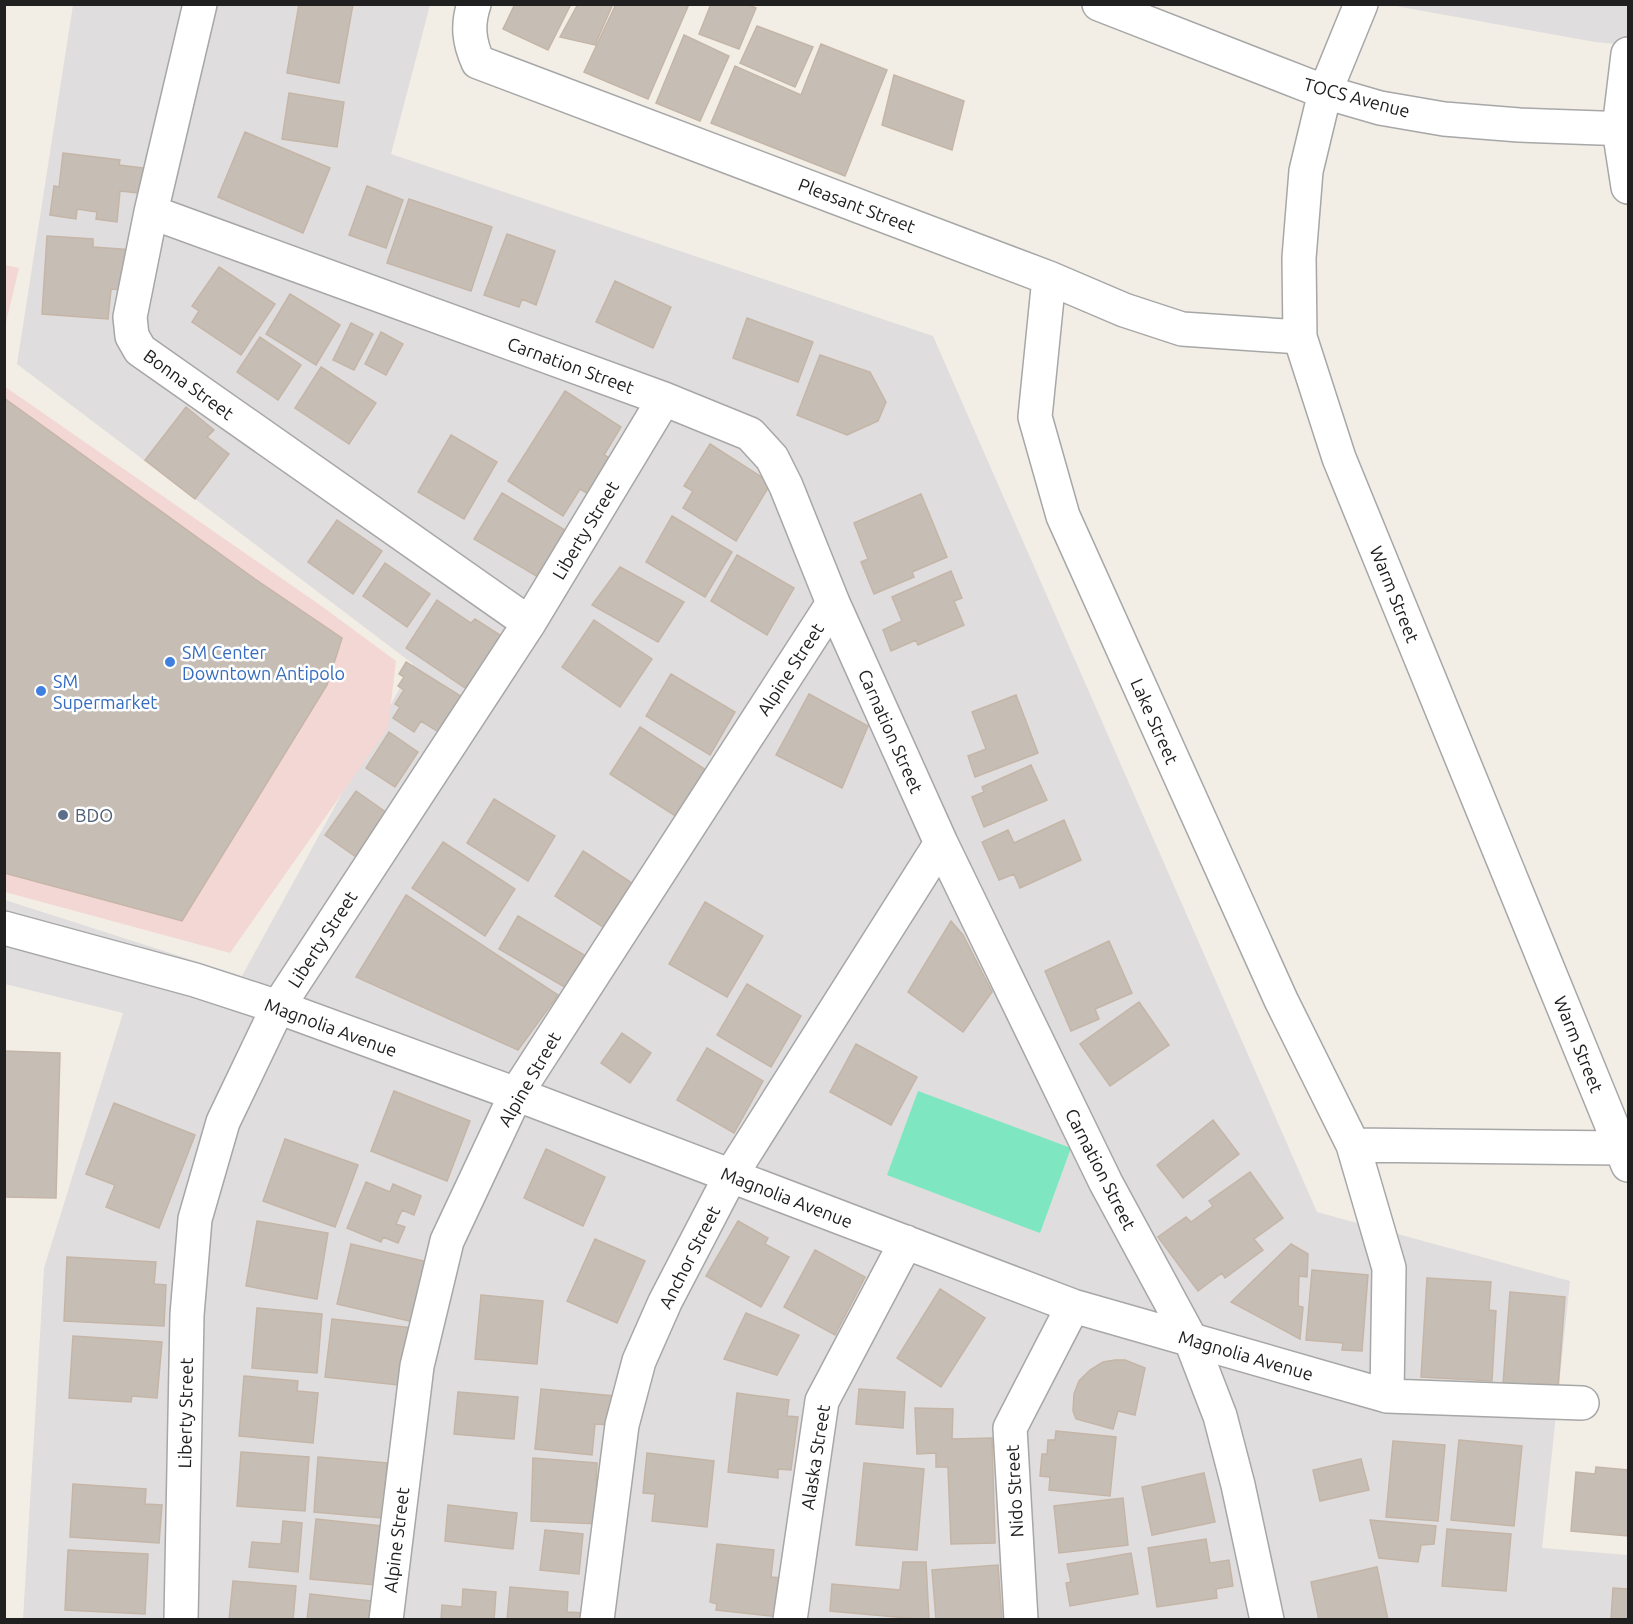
<svg xmlns="http://www.w3.org/2000/svg" width="1633" height="1624" font-family="Ubuntu,sans-serif">
  <style>
    .residential { fill: #dfdddd }
    .commercial { fill: #f3d7d4 }
    .pitch { fill: #7ee7c1 }
    .building { fill: #c6beb5; stroke: #c5b5a7; stroke-width: 1.5 }
    .lines { fill: none; stroke-linecap: round; stroke-linejoin: round }
    .minor-casing { stroke: #a7a7a7; stroke-width: 36 }
    .minor { stroke: #fff; stroke-width: 33 }
    .shop-dot { fill: #3f7fe0; stroke: #fff; stroke-width: 2 }
    .service-dot { fill: #5c6f8a; stroke: #fff; stroke-width: 2 }
    .labels { text-anchor: middle; dominant-baseline: central; stroke-width: 5; stroke-linejoin: round; paint-order: stroke }
    .street-label { font-size: 18px; fill: #202020; stroke: #fff }
    .shop-label { font-size: 18px; fill: #366cbe; stroke: #fff; text-anchor: start }
    .service-label { font-size: 18px; fill: #4e5e75; stroke: #fff; text-anchor: start }
  </style>
  <rect width="100%" height="100%" fill="#f2eee6"/>
  <path class="residential" d="M 73,5 L 430,5 L 391,154 L 933,336 L 1317,1212 L 1570,1281 L 1542,1548 L 1628,1555 L 1628,1619 L 23,1619 L 44,1268 L 123,1013 L 5,984 L 5,900 L 242,976 L 413,664 L 17,364 Z
    M 1390,5 L 1628,5 L 1628,45 L 1595,42 Z"/>
  <path class="commercial" d="M 5,265 L 19,268 L 5,327 L 4,265 Z
    M 4,386 L 320,605 L 396,661 L 388,728 L 230,953 L 5,892 Z"/>
  <path class="pitch" d="M 918,1091 L 1071,1148 L 1040,1233 L 887,1175 Z"/>
  <path class="building" d="M 299,4 L 353,4 L 339,83 L 287,73 Z
    M 515,4 L 571,4 L 548,50 L 503,29 Z
    M 578,4 L 613,4 L 595,45 L 560,37 Z
    M 616,4 L 689,4 L 648,99 L 584,72 Z
    M 711,4 L 746,4 L 756,8 L 739,49 L 699,34 Z
    M 757,26 L 813,47 L 795,87 L 740,63 Z
    M 684,35 L 729,56 L 700,121 L 656,103 Z
    M 821,44 L 887,70 L 845,176 L 711,123 L 735,66 L 801,95 Z
    M 894,75 L 964,101 L 952,150 L 882,125 Z
    M 289,93 L 344,102 L 337,147 L 282,139 Z
    M 245,132 L 330,168 L 303,233 L 218,197 Z
    M 63,153 L 120,160 L 119,165 L 151,169 L 147,194 L 120,191 L 117,222 L 96,219 L 97,212 L 77,209 L 76,219 L 50,215 L 54,186 L 59,187 Z
    M 367,186 L 403,200 L 386,248 L 349,235 Z
    M 409,199 L 492,227 L 471,291 L 387,263 Z
    M 507,234 L 555,251 L 536,305 L 522,299 L 519,307 L 484,295 Z
    M 47,236 L 93,239 L 93,247 L 134,250 L 132,291 L 111,289 L 108,319 L 42,314 Z
    M 219,267 L 275,304 L 241,355 L 192,322 L 199,311 L 192,306 Z
    M 615,281 L 671,307 L 653,348 L 596,322 Z
    M 290,294 L 340,325 L 316,365 L 266,334 Z
    M 747,318 L 813,342 L 798,382 L 733,358 Z
    M 351,323 L 373,334 L 354,370 L 333,360 Z
    M 381,332 L 403,344 L 386,375 L 365,364 Z
    M 260,337 L 301,365 L 278,400 L 237,372 Z
    M 820,355 L 870,372 L 886,402 L 878,421 L 847,435 L 797,415 Z
    M 321,367 L 376,403 L 349,444 L 295,408 Z
    M 565,391 L 621,427 L 604,455 L 613,460 L 590,495 L 580,489 L 563,516 L 508,481 Z
    M 4,398 L 255,579 L 342,638 L 327,685 L 182,921 L 4,873 Z
    M 186,407 L 214,430 L 207,437 L 229,454 L 195,499 L 145,460 Z
    M 451,435 L 497,462 L 464,519 L 418,492 Z
    M 710,444 L 771,483 L 736,541 L 683,508 L 693,491 L 684,486 Z
    M 502,493 L 565,530 L 538,577 L 474,539 Z
    M 921,494 L 947,557 L 912,572 L 914,577 L 874,594 L 861,562 L 868,559 L 854,523 Z
    M 672,516 L 732,552 L 705,597 L 646,562 Z
    M 337,520 L 382,551 L 353,594 L 308,562 Z
    M 737,555 L 794,588 L 767,635 L 711,601 Z
    M 385,563 L 430,594 L 407,627 L 363,596 Z
    M 620,567 L 684,602 L 658,642 L 592,605 Z
    M 951,571 L 962,598 L 954,601 L 964,625 L 918,645 L 916,640 L 891,651 L 883,630 L 902,621 L 892,597 Z
    M 437,600 L 471,623 L 475,619 L 503,637 L 468,690 L 406,648 Z
    M 594,620 L 652,659 L 620,707 L 562,667 Z
    M 406,662 L 467,700 L 445,736 L 421,721 L 414,732 L 393,718 L 400,707 L 395,704 L 404,690 L 398,686 L 404,677 L 399,674 Z
    M 671,674 L 735,712 L 710,755 L 646,716 Z
    M 809,694 L 868,726 L 842,788 L 776,755 Z
    M 1016,695 L 1038,753 L 975,777 L 968,756 L 986,749 L 972,712 Z
    M 640,727 L 706,770 L 677,817 L 610,774 Z
    M 389,732 L 418,752 L 395,787 L 366,768 Z
    M 1031,765 L 1047,800 L 984,827 L 972,797 L 984,792 L 982,787 Z
    M 356,791 L 387,813 L 356,857 L 325,835 Z
    M 494,799 L 555,836 L 528,881 L 467,843 Z
    M 1064,820 L 1081,860 L 1020,888 L 1014,874 L 999,880 L 982,842 L 1008,830 L 1014,843 Z
    M 443,842 L 515,889 L 485,936 L 412,888 Z
    M 583,851 L 635,885 L 606,929 L 555,896 Z
    M 406,895 L 558,995 L 518,1050 L 356,977 Z
    M 705,902 L 763,936 L 727,997 L 669,964 Z
    M 518,916 L 586,956 L 568,989 L 499,949 Z
    M 951,921 L 963,935 L 992,992 L 963,1032 L 908,992 Z
    M 1109,941 L 1132,993 L 1095,1009 L 1099,1019 L 1071,1031 L 1045,971 Z
    M 747,984 L 801,1016 L 771,1067 L 717,1035 Z
    M 1139,1002 L 1169,1045 L 1110,1086 L 1080,1044 Z
    M 622,1033 L 651,1053 L 630,1083 L 601,1063 Z
    M 856,1044 L 917,1077 L 891,1125 L 830,1092 Z
    M 707,1048 L 763,1081 L 734,1133 L 677,1100 Z
    M 4,1051 L 60,1053 L 56,1198 L 4,1197 Z
    M 394,1091 L 470,1121 L 447,1181 L 371,1151 Z
    M 114,1103 L 195,1135 L 159,1228 L 106,1207 L 115,1185 L 86,1174 Z
    M 1213,1120 L 1239,1154 L 1183,1198 L 1157,1165 Z
    M 285,1139 L 358,1165 L 335,1227 L 263,1201 Z
    M 546,1149 L 605,1177 L 583,1226 L 524,1198 Z
    M 1250,1172 L 1283,1218 L 1254,1239 L 1263,1250 L 1225,1278 L 1222,1273 L 1198,1291 L 1158,1237 L 1186,1217 L 1191,1222 L 1213,1206 L 1209,1201 Z
    M 366,1182 L 390,1192 L 393,1184 L 421,1196 L 414,1215 L 402,1210 L 396,1224 L 405,1227 L 398,1243 L 383,1237 L 381,1242 L 347,1228 Z
    M 257,1221 L 328,1233 L 317,1299 L 246,1286 Z
    M 738,1221 L 768,1238 L 765,1244 L 789,1257 L 761,1307 L 706,1276 Z
    M 595,1239 L 645,1261 L 617,1323 L 567,1301 Z
    M 351,1244 L 428,1262 L 414,1322 L 337,1304 Z
    M 1291,1244 L 1308,1254 L 1307,1277 L 1299,1276 L 1298,1306 L 1303,1307 L 1300,1339 L 1231,1302 Z
    M 815,1250 L 865,1277 L 835,1335 L 784,1307 Z
    M 67,1257 L 156,1262 L 154,1284 L 166,1285 L 164,1326 L 64,1321 Z
    M 1312,1270 L 1368,1275 L 1362,1351 L 1342,1350 L 1343,1343 L 1306,1340 Z
    M 1427,1278 L 1491,1282 L 1489,1310 L 1496,1311 L 1492,1381 L 1421,1377 Z
    M 940,1289 L 985,1318 L 941,1387 L 897,1358 Z
    M 1510,1292 L 1565,1297 L 1558,1388 L 1503,1384 Z
    M 481,1295 L 543,1301 L 537,1364 L 475,1359 Z
    M 257,1308 L 322,1314 L 317,1373 L 252,1368 Z
    M 746,1313 L 799,1335 L 777,1375 L 724,1359 Z
    M 332,1319 L 413,1328 L 410,1354 L 402,1353 L 398,1385 L 325,1377 Z
    M 73,1336 L 162,1342 L 157,1398 L 132,1396 L 131,1402 L 69,1398 Z
    M 1115,1360 L 1125,1360 L 1145,1368 L 1135,1415 L 1118,1411 L 1113,1429 L 1076,1419 L 1073,1411 L 1074,1394 L 1079,1381 L 1090,1370 L 1103,1362 Z
    M 244,1376 L 298,1381 L 297,1391 L 318,1393 L 313,1443 L 239,1436 Z
    M 541,1389 L 615,1396 L 612,1425 L 595,1424 L 592,1455 L 535,1449 Z
    M 859,1389 L 905,1392 L 903,1428 L 856,1424 Z
    M 458,1392 L 518,1397 L 514,1439 L 454,1434 Z
    M 737,1393 L 789,1400 L 787,1416 L 798,1417 L 791,1470 L 778,1469 L 778,1478 L 728,1472 Z
    M 915,1408 L 953,1409 L 952,1439 L 992,1438 L 995,1543 L 951,1544 L 948,1467 L 936,1467 L 936,1453 L 917,1454 Z
    M 1056,1431 L 1116,1437 L 1110,1496 L 1049,1490 L 1050,1477 L 1040,1476 L 1042,1454 L 1047,1454 L 1048,1440 L 1055,1440 Z
    M 1459,1440 L 1522,1446 L 1514,1526 L 1451,1520 Z
    M 1393,1441 L 1445,1445 L 1438,1521 L 1386,1517 Z
    M 241,1452 L 309,1457 L 305,1511 L 237,1506 Z
    M 647,1453 L 714,1461 L 707,1527 L 652,1521 L 655,1494 L 643,1493 Z
    M 318,1457 L 387,1463 L 382,1518 L 314,1512 Z
    M 533,1458 L 597,1463 L 596,1485 L 603,1485 L 601,1524 L 531,1521 Z
    M 1361,1459 L 1369,1490 L 1320,1501 L 1313,1470 Z
    M 864,1463 L 924,1469 L 917,1550 L 856,1545 Z
    M 1596,1467 L 1628,1470 L 1628,1536 L 1571,1531 L 1576,1472 L 1595,1474 Z
    M 1204,1473 L 1215,1522 L 1152,1535 L 1142,1487 Z
    M 73,1484 L 146,1489 L 145,1504 L 162,1505 L 159,1543 L 70,1537 Z
    M 1123,1498 L 1128,1545 L 1059,1553 L 1054,1506 Z
    M 448,1505 L 517,1513 L 513,1549 L 445,1541 Z
    M 316,1519 L 382,1526 L 376,1585 L 310,1579 Z
    M 1370,1520 L 1436,1526 L 1434,1544 L 1421,1545 L 1418,1562 L 1379,1558 Z
    M 283,1521 L 302,1523 L 298,1572 L 249,1567 L 252,1542 L 281,1544 Z
    M 1447,1529 L 1511,1534 L 1506,1591 L 1442,1586 Z
    M 545,1530 L 583,1534 L 579,1574 L 540,1570 Z
    M 1206,1539 L 1210,1563 L 1229,1560 L 1233,1586 L 1216,1589 L 1217,1598 L 1157,1607 L 1148,1548 Z
    M 717,1544 L 774,1550 L 771,1577 L 783,1578 L 779,1617 L 716,1610 L 717,1604 L 710,1602 Z
    M 68,1550 L 148,1554 L 145,1614 L 65,1610 Z
    M 1131,1553 L 1138,1594 L 1070,1606 L 1066,1583 L 1071,1582 L 1067,1564 Z
    M 903,1562 L 926,1562 L 929,1620 L 830,1611 L 832,1584 L 900,1590 Z
    M 998,1565 L 1002,1620 L 936,1620 L 932,1570 Z
    M 1377,1567 L 1388,1620 L 1319,1620 L 1311,1582 Z
    M 233,1581 L 296,1586 L 293,1620 L 229,1620 Z
    M 510,1587 L 568,1592 L 567,1612 L 584,1613 L 583,1620 L 507,1620 Z
    M 1613,1588 L 1628,1589 L 1628,1620 L 1611,1620 Z
    M 463,1589 L 496,1592 L 494,1620 L 441,1620 L 442,1605 L 462,1607 Z
    M 310,1594 L 371,1601 L 369,1620 L 307,1620 Z"/>
  <g class="lines">
    <g class="minor-casing">
      <path id="minor" d="M 200,4 L 151,212 L 130,317 L 132,336 L 140,350 L 529,623
        M 474,4 C 467,25 469,42 478,62 L 1049,278 L 1124,310 L 1182,329 L 1300,337
        M 1099,4 L 1325,92 L 1380,108 L 1444,119 L 1519,125 L 1628,129
        M 1361,4 L 1325,92 L 1306,171 L 1299,258 L 1300,337 L 1339,458 L 1628,1165
        M 1628,54 L 1619,129 L 1628,187
        M 151,212 L 664,399 L 750,434 L 772,458 L 786,486 L 833,603 L 941,843 L 1106,1183 L 1190,1338 L 1220,1416 L 1238,1485 L 1267,1620
        M 1049,278 L 1035,417 L 1063,516 L 1281,1000 L 1353,1145 L 1389,1268 L 1387,1396
        M 4,928 L 195,980 L 278,1007 L 516,1094 L 1073,1306 L 1387,1396 L 1582,1403
        M 1353,1145 L 1621,1148
        M 181,1620 L 187,1315 L 195,1219 L 223,1122 L 278,1007 L 529,623 L 664,399
        M 386,1620 L 417,1366 L 447,1241 L 516,1094 L 833,603
        M 597,1620 L 622,1425 L 639,1361 L 665,1302 L 731,1175 L 941,843
        M 790,1620 L 822,1401 L 906,1242
        M 1021,1620 L 1010,1428 L 1073,1306"/>
    </g>
    <use href="#minor" class="minor"/>
  </g>
  <g class="shop-dot">
    <circle cx="170" cy="662" r="6"/>
    <circle cx="41" cy="691" r="6"/>
  </g>
  <circle class="service-dot" cx="63" cy="815" r="6"/>
  <g class="labels">
    <g class="street-label">
      <text transform="translate(1357 97) rotate(15)">TOCS Avenue</text>
      <text transform="translate(857 205) rotate(21)">Pleasant Street</text>
      <text transform="translate(571 365) rotate(20)">Carnation Street</text>
      <text transform="translate(189 384) rotate(36)">Bonna Street</text>
      <text transform="translate(585 530) rotate(-59)">Liberty Street</text>
      <text transform="translate(1395 594) rotate(68)">Warm Street</text>
      <text transform="translate(790 669) rotate(-57)">Alpine Street</text>
      <text transform="translate(1155 721) rotate(66)">Lake Street</text>
      <text transform="translate(891 731) rotate(66)">Carnation Street</text>
      <text transform="translate(322 939) rotate(-57)">Liberty Street</text>
      <text transform="translate(331 1027) rotate(20)">Magnolia Avenue</text>
      <text transform="translate(1579 1044) rotate(68)">Warm Street</text>
      <text transform="translate(529 1079) rotate(-60)">Alpine Street</text>
      <text transform="translate(1101 1169) rotate(63)">Carnation Street</text>
      <text transform="translate(787 1197) rotate(21)">Magnolia Avenue</text>
      <text transform="translate(689 1257) rotate(-63)">Anchor Street</text>
      <text transform="translate(1246 1355) rotate(16)">Magnolia Avenue</text>
      <text transform="translate(185 1413) rotate(-89)">Liberty Street</text>
      <text transform="translate(815 1457) rotate(-81)">Alaska Street</text>
      <text transform="translate(1014 1491) rotate(-93)">Nido Street</text>
      <text transform="translate(396 1540) rotate(-83)">Alpine Street</text>
    </g>
    <g class="shop-label">
      <text x="182" y="652">SM Center<tspan x="182" dy="21">Downtown Antipolo</tspan></text>
      <text x="53" y="681">SM<tspan x="53" dy="21">Supermarket</tspan></text>
    </g>
    <g class="service-label">
      <text x="75" y="815">BDO</text>
    </g>
  </g>
  <rect width="1633" height="1624" fill="none" stroke="#202020" stroke-width="12"/>
</svg>
